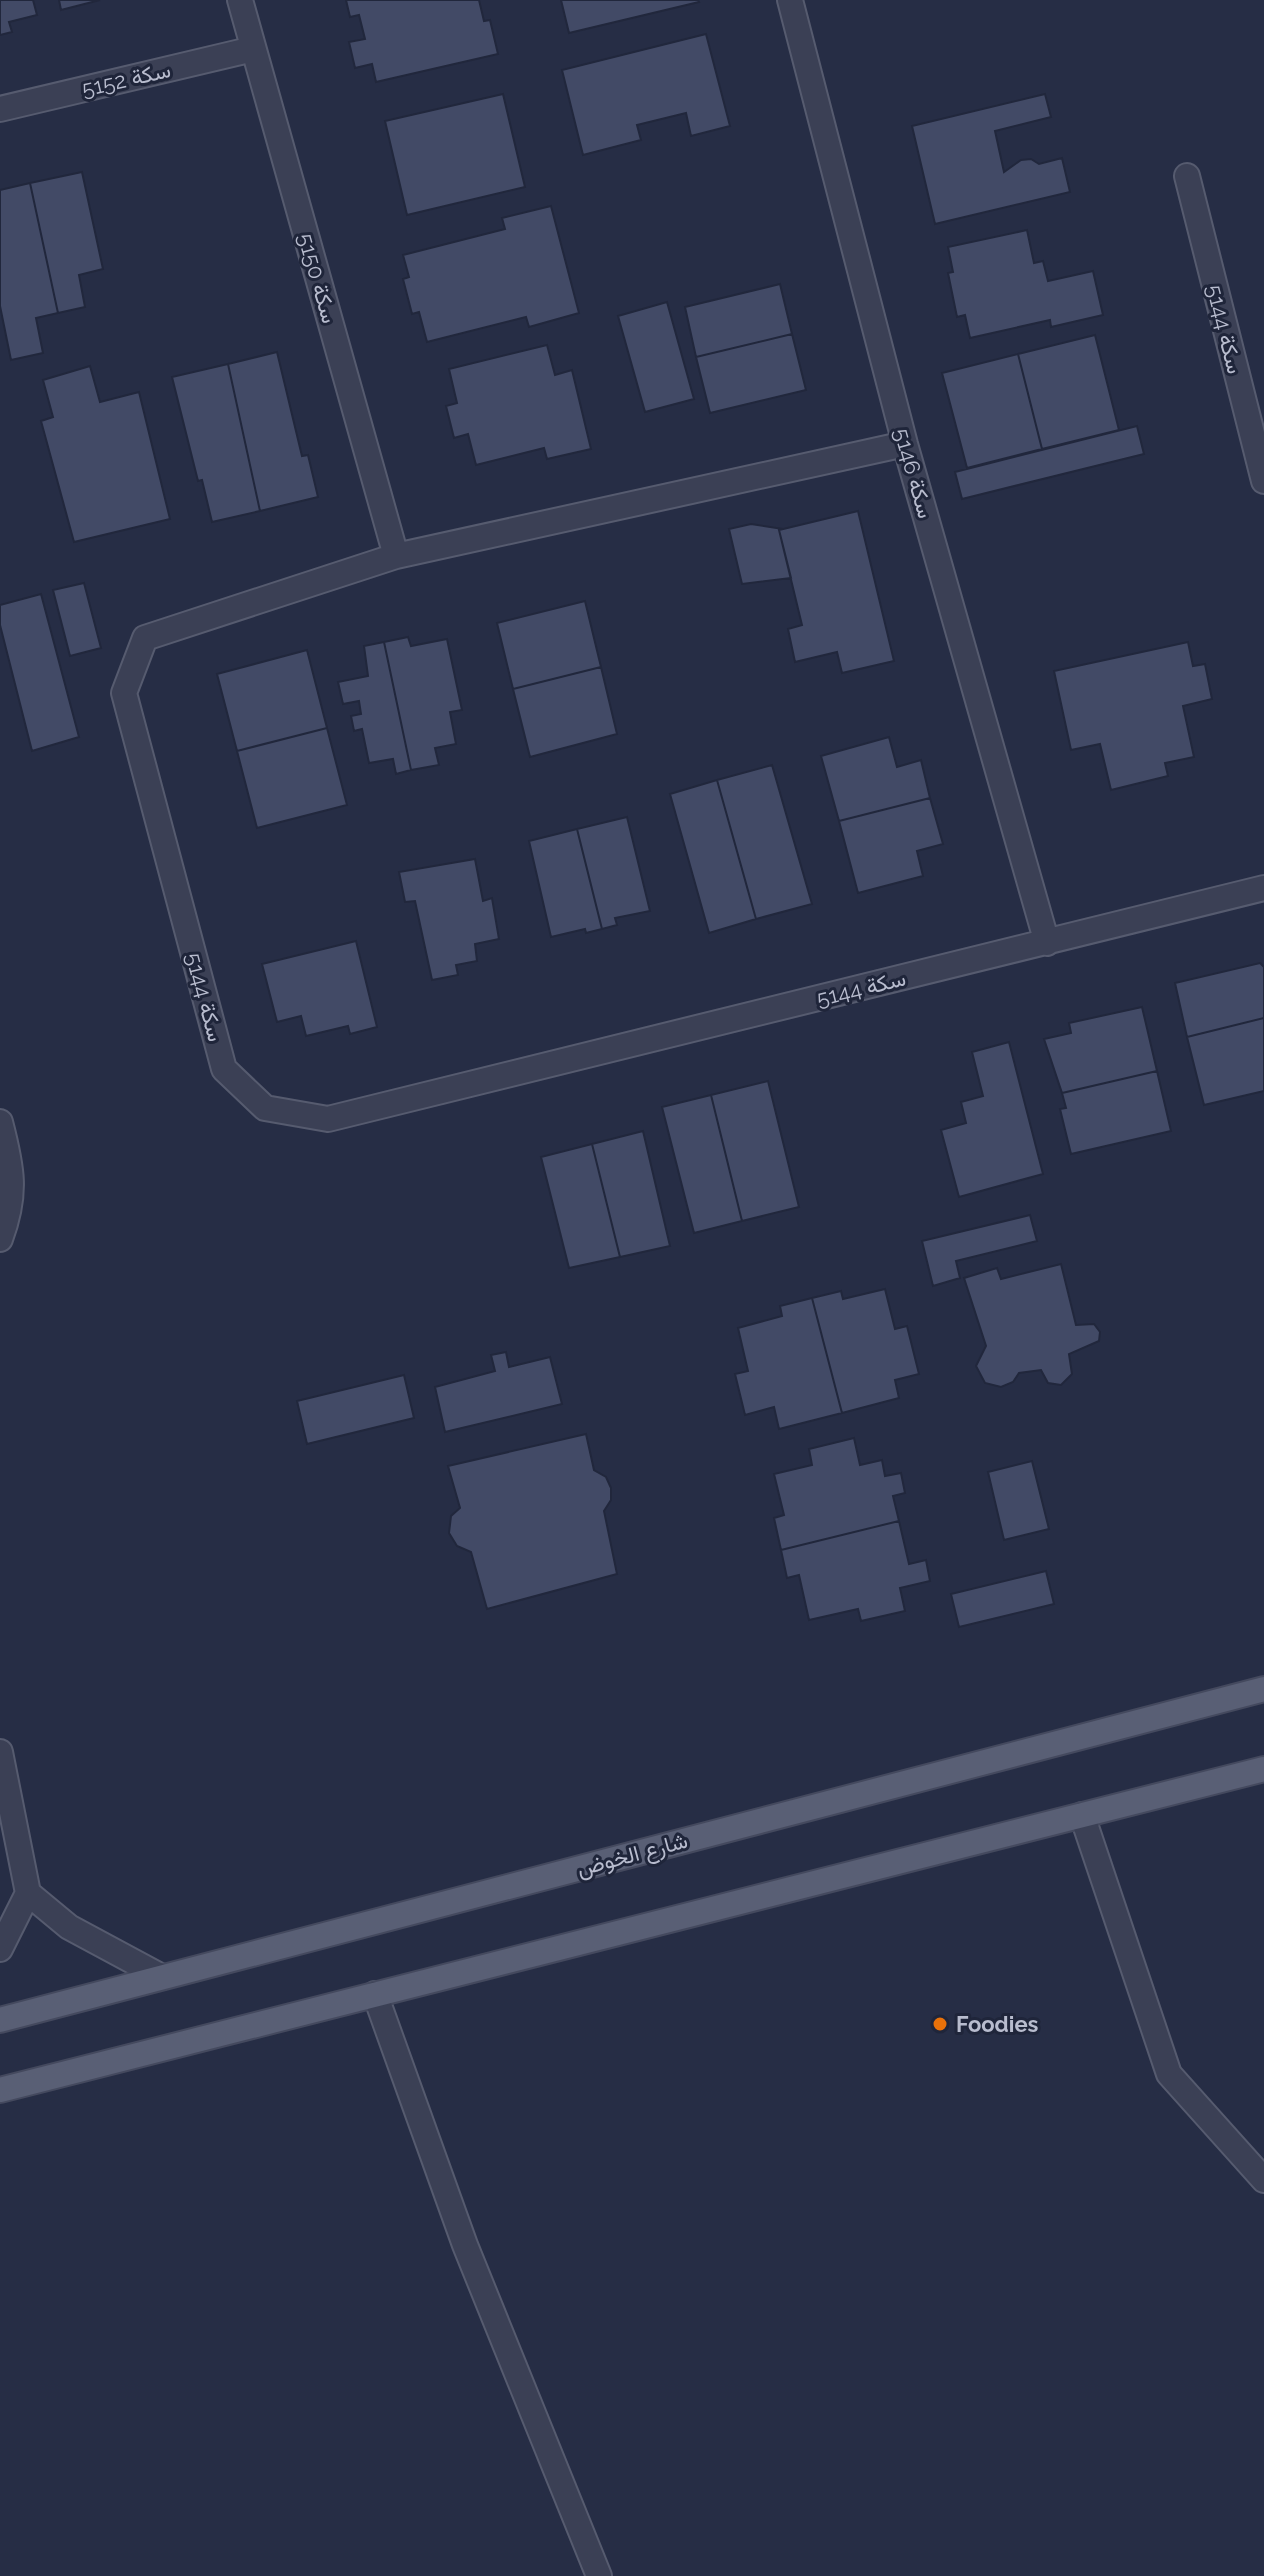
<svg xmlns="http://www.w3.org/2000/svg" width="1264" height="2576" font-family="Raleway,Vazirmatn,sans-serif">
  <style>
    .building { fill: #424a66; stroke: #21273c; stroke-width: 2 }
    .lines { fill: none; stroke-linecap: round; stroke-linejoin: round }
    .minor-casing { stroke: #565b6f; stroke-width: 28 }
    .major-casing { stroke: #44495e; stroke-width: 28 }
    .minor { stroke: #3b4055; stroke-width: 24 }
    .major { stroke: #595f75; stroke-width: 24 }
    .food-dot { fill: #e8710a; stroke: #1f253a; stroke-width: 3 }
    .labels { text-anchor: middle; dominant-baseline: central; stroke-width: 6; stroke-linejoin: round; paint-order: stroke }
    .street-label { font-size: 22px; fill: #b8bcce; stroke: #1f253a }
    .poi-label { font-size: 22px; font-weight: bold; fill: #b8bcce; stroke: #1f253a; text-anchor: start }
  </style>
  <rect width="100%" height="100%" fill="#262d45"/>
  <path class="building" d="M 0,0 L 33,0 L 37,15 L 9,22 L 12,32 L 0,35 Z
    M 59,0 L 100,0 L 61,10 Z
    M 346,0 L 479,0 L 484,21 L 490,20 L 498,54 L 376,82 L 372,64 L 355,68 L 349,42 L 365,39 L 359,15 L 350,17 Z
    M 561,0 L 698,0 L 699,2 L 569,33 Z
    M 706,34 L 730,126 L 691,136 L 686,113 L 637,125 L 641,140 L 583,155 L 562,70 Z
    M 503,94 L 525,187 L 407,215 L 385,121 Z
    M 1045,94 L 1051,117 L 995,131 L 1004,172 L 1021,160 L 1031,159 L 1039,164 L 1062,158 L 1070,192 L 935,224 L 912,126 Z
    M 82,172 L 103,269 L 79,275 L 85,307 L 58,313 L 30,183 Z
    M 30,183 L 58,313 L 36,318 L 43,353 L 11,360 L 0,306 L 0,190 Z
    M 551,206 L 579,313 L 529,327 L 526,317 L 427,342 L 419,312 L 412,314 L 403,279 L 409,277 L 403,255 L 505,229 L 502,218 Z
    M 1027,230 L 1034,263 L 1043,261 L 1048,281 L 1093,271 L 1103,315 L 1051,327 L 1050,320 L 970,338 L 965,315 L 957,317 L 948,273 L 953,272 L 948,247 Z
    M 780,284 L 792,334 L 696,357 L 685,307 Z
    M 667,302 L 694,399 L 645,412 L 618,316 Z
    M 792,334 L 806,390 L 710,413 L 696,357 Z
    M 1095,335 L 1119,430 L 1042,449 L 1018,354 Z
    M 547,345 L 555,375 L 572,370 L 591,449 L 547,459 L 544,448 L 476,465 L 468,434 L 454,438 L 446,406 L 457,403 L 449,369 Z
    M 277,352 L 302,456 L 308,455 L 318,497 L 260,511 L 228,364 Z
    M 1018,354 L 1042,449 L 967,468 L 942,373 Z
    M 228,364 L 260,511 L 212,522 L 202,480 L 198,481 L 172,377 Z
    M 90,366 L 100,402 L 139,392 L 170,519 L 74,542 L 41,421 L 53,417 L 43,380 Z
    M 1137,426 L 1144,454 L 962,499 L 955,472 Z
    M 858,511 L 894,661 L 842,673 L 837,652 L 795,662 L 788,629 L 802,625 L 779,530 Z
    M 751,524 L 783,529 L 779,530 L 791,578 L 742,584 L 729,529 Z
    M 84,583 L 101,648 L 70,656 L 53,590 Z
    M 41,594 L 79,737 L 32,751 L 0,625 L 0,605 Z
    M 585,601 L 601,667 L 513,689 L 497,623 Z
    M 408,637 L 411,646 L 447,639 L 462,710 L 450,712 L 456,744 L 435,748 L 439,765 L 411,770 L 384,642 Z
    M 384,642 L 411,770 L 396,774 L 393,759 L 369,763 L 362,729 L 354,731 L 351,716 L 361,714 L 359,701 L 343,704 L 338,682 L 368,676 L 364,646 Z
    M 1188,642 L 1193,666 L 1205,664 L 1212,699 L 1183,706 L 1194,757 L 1165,763 L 1168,776 L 1111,790 L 1100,744 L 1071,750 L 1054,671 Z
    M 307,650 L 327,728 L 237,751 L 217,674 Z
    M 601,667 L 617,734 L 530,757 L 513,689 Z
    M 327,728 L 347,805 L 257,828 L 237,751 Z
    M 889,737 L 897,767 L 921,760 L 930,798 L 839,821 L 821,756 Z
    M 772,765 L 812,904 L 756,919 L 717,780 Z
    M 717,780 L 756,919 L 709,933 L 670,794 Z
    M 930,798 L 943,844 L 917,851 L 923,876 L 858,893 L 839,821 Z
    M 627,817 L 650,911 L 615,918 L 617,925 L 602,929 L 577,829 Z
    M 577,829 L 602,929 L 586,933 L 585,929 L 551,937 L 529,841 Z
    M 475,859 L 483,901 L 492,898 L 499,939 L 475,944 L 477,961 L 456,965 L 458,975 L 432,980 L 415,901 L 405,902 L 399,872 Z
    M 356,941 L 377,1027 L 350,1034 L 348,1026 L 306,1036 L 301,1016 L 277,1022 L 262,964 Z
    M 1260,963 L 1264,967 L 1264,1018 L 1187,1037 L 1175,983 Z
    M 1142,1007 L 1157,1071 L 1062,1093 L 1044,1039 L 1071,1033 L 1069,1023 Z
    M 1264,1018 L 1264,1091 L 1204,1105 L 1187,1037 Z
    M 1009,1042 L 1043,1174 L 959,1197 L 941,1130 L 966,1123 L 961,1102 L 983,1096 L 972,1052 Z
    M 1157,1071 L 1171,1131 L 1071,1154 L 1060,1109 L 1066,1108 L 1062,1093 Z
    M 768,1081 L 799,1207 L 742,1221 L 711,1095 Z
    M 711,1095 L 742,1221 L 694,1233 L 662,1107 Z
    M 643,1131 L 670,1246 L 620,1257 L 592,1144 Z
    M 592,1144 L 620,1257 L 569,1268 L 541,1157 Z
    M 1030,1215 L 1037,1241 L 956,1261 L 960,1278 L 933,1286 L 922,1241 Z
    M 1061,1264 L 1076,1325 L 1094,1324 L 1100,1332 L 1099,1341 L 1069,1354 L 1072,1374 L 1061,1385 L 1048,1383 L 1041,1370 L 1019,1373 L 1013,1382 L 1001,1387 L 985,1383 L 976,1366 L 986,1346 L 964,1278 L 997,1268 L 1001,1279 Z
    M 885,1289 L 895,1329 L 907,1326 L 919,1374 L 895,1380 L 899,1398 L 842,1413 L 812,1298 L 841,1291 L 843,1299 Z
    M 812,1298 L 842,1413 L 779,1429 L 774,1407 L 745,1415 L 735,1374 L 748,1371 L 738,1328 L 782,1316 L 780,1306 Z
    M 506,1352 L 509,1367 L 550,1357 L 562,1404 L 445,1432 L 435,1387 L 495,1371 L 491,1355 Z
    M 404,1375 L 414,1418 L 307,1444 L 297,1401 Z
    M 586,1434 L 594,1470 L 606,1477 L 611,1488 L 611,1500 L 604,1511 L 617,1574 L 487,1609 L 471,1552 L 457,1546 L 449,1533 L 451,1516 L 460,1508 L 448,1466 Z
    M 854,1438 L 860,1465 L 882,1460 L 885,1476 L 901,1473 L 905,1493 L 893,1496 L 899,1521 L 781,1550 L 774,1518 L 784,1515 L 774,1474 L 812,1465 L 809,1449 Z
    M 1032,1461 L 1049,1529 L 1004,1540 L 988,1472 Z
    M 899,1521 L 909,1564 L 926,1560 L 930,1581 L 900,1588 L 905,1611 L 861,1621 L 858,1609 L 809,1620 L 799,1575 L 787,1578 L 781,1550 Z
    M 1046,1571 L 1054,1604 L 959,1627 L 951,1594 Z"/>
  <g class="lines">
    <g class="minor-casing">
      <path id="minor" d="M 240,0 L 396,556
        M 790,0 L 905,444 L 1047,943
        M 0,109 L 253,49
        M 1187,176 L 1264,481
        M 905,444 L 396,556 L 145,638 L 124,693 L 224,1069 L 265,1108 L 328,1119 L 1264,888
        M 0,1122 C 12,1168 17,1194 0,1239
        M 0,1752 L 28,1893 L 0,1949
        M 1082,1815 L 1169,2074 L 1264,2180
        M 28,1893 L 69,1927 L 162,1977
        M 375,1994 L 465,2245 L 599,2576"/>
    </g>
    <g class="major-casing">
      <path id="major" d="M 0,2020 L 1264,1689
        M 0,2090 L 1264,1769"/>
    </g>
    <use href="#minor" class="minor"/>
    <use href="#major" class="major"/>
  </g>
  <circle class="food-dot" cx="940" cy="2024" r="8"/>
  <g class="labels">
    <g class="street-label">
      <text transform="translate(126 79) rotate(-13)">سكة 5152</text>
      <text transform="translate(318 278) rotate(74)">سكة 5150</text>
      <text transform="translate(1225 329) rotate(76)">سكة 5144</text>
      <text transform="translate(914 473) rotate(74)">سكة 5146</text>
      <text transform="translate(861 988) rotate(-14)">سكة 5144</text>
      <text transform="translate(205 997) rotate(75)">سكة 5144</text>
      <text transform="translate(632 1854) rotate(-15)">شارع الخوض</text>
    </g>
    <g class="poi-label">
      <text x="956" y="2024">Foodies</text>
    </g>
  </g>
</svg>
